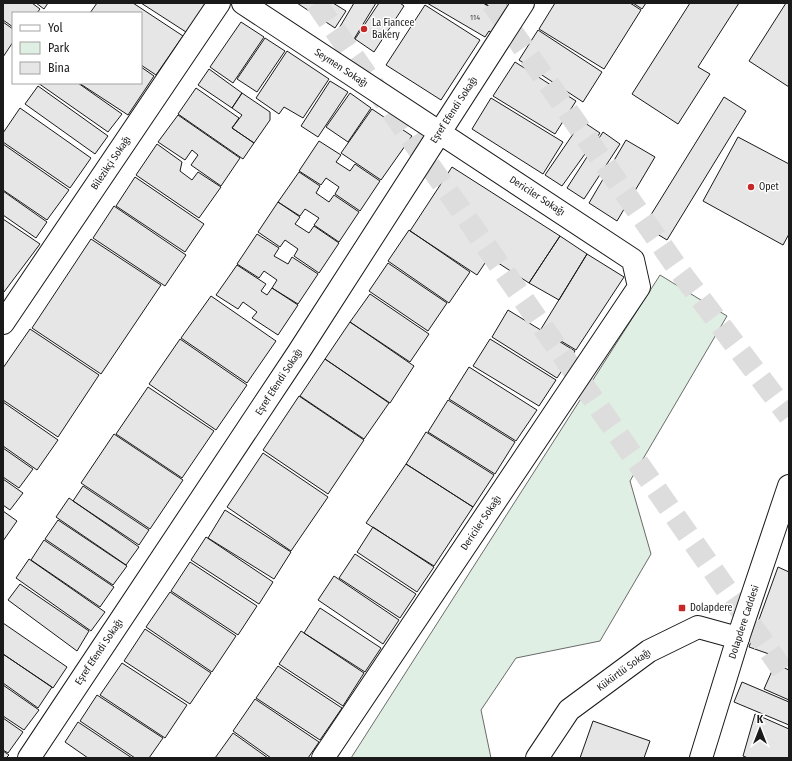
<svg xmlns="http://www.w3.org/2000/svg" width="792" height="761" font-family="'Fira Sans Condensed',sans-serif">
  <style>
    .green { fill: #e0efe3; stroke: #6a6a6a }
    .building { fill: #e6e6e6; stroke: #1a1a1a }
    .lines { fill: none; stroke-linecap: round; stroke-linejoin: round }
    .primary-tunnel { stroke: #ddd; stroke-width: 22; stroke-dasharray: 22 11; stroke-linecap: butt }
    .street-casing { stroke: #1a1a1a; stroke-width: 24 }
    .secondary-casing { stroke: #1a1a1a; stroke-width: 24 }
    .street { stroke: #fff; stroke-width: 22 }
    .secondary { stroke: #fff; stroke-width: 22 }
    .poi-dot { fill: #c62828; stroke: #fff; stroke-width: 1.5 }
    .labels { text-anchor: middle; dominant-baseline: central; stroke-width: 3; stroke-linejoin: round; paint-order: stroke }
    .number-label { font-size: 8px; fill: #4d4d4d }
    .poi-label { font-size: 10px; fill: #1a1a1a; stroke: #fff; text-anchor: start }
    .street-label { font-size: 10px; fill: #1a1a1a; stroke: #fff }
  </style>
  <rect width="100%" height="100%" fill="#fff"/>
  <path class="green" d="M 660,275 L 727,316 L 630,481 L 651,554 L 600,641 L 516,658 L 481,710 L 491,758 L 351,758 Z"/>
  <path class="building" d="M 3,3 L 32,3 L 40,9 L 37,13 L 13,13 L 13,27 L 3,20 Z
    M 36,3 L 48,3 L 44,9 Z
    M 97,3 L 133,3 L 183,36 L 156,75 L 141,65 L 141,13 L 90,13 Z
    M 141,3 L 206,3 L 186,32 Z
    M 297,3 L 333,3 L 346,11 L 335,28 Z
    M 354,3 L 376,3 L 354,39 L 338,30 Z
    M 379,3 L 400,3 L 404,6 L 374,52 L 355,39 Z
    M 427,3 L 483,3 L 501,14 L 497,21 L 501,23 L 493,34 L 489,31 L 485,37 Z
    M 484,3 L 507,3 L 501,13 Z
    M 555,3 L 630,3 L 641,10 L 604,69 L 539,29 Z
    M 633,3 L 646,3 L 642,9 Z
    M 690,3 L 739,3 L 698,67 L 710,74 L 678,124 L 632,94 Z
    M 786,3 L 789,3 L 789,87 L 749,61 Z
    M 425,5 L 480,40 L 441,100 L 386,65 Z
    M 3,22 L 13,29 L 13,42 L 3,57 Z
    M 241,22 L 264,37 L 233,83 L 210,67 Z
    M 538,30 L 602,72 L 583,102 L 519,60 Z
    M 265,38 L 285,51 L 257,92 L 237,79 Z
    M 287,51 L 329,79 L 303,118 L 284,107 L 279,114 L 256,98 Z
    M 515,62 L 576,101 L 555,134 L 493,96 Z
    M 141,67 L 154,76 L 128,115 L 79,83 L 141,83 Z
    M 209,69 L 242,93 L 232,108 L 198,85 Z
    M 330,81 L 348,92 L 318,137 L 301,126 Z
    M 38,83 L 78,83 L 122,114 L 108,132 Z
    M 38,86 L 108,136 L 95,154 L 25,104 Z
    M 196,88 L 239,118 L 232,128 L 254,143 L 243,159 L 178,114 Z
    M 242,93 L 270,112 L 270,120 L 254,143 L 232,128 L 242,115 L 232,108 Z
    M 350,93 L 371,108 L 348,142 L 326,127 Z
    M 724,97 L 746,111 L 667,240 L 644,226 Z
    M 491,98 L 563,142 L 543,174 L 472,129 Z
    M 20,108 L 91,158 L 70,188 L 3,142 L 3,133 Z
    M 372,109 L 412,136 L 381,180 L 341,153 Z
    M 178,115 L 240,158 L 221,186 L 191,165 L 198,155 L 192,150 L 185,160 L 158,142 Z
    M 582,121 L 600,133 L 562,186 L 545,175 Z
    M 603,132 L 620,144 L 584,199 L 567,188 Z
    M 738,137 L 789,164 L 789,234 L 783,245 L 703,201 Z
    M 626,140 L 655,157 L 617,221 L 589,203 Z
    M 319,141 L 341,155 L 336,162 L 350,171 L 355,164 L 380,181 L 360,211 L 335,194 L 339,187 L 326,178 L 321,185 L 299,171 Z
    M 3,144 L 69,190 L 47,220 L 3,190 Z
    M 157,144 L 182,162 L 180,171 L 192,180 L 198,172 L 221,187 L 199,218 L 136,175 Z
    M 452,167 L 560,236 L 529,283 L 489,257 L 477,275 L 410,231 Z
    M 299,172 L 320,186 L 316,193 L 329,202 L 334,195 L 359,212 L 339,242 L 314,225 L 319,218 L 305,209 L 300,216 L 278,202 Z
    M 135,177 L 204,224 L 185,252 L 116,206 Z
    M 3,191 L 47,222 L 36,238 L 3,215 Z
    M 278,202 L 300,217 L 295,224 L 309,233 L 314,226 L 339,243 L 319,273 L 294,256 L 298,249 L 285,240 L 280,247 L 258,232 Z
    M 114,206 L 186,255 L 165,286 L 93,238 Z
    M 3,219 L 40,244 L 4,292 L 3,292 Z
    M 409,230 L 470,272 L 449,303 L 388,261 Z
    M 257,234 L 279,248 L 274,256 L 288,264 L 292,257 L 318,274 L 298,304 L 272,288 L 277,280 L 264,271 L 259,278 L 237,264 Z
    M 560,236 L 587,254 L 559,300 L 529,283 Z
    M 91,239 L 161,285 L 101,374 L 32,328 Z
    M 587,254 L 624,277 L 576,350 L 541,329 Z
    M 388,263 L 447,303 L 428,331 L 369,291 Z
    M 237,265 L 266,284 L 261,291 L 267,295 L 272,288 L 298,305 L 278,335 L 252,318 L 257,312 L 243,302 L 238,309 L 216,295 Z
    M 370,294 L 429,334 L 410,362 L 350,322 Z
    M 211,296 L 276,341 L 247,383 L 181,338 Z
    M 508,310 L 575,351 L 557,378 L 492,337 Z
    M 350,322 L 414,366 L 390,403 L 325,359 Z
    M 30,329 L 99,375 L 58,437 L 3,400 L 3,368 Z
    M 180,339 L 247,385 L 216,430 L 149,384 Z
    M 490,339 L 556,380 L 539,406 L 473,366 Z
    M 325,359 L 389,403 L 364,439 L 300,396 Z
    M 469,367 L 537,410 L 516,441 L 449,399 Z
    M 148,387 L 214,431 L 182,478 L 116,434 Z
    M 299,396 L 364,440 L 328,494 L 263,450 Z
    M 448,400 L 515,442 L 495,474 L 428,432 Z
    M 3,402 L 58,440 L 37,470 L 3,446 Z
    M 426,432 L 494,475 L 473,507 L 406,464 Z
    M 114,434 L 183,480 L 150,529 L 81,483 Z
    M 3,448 L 33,469 L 19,488 L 3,477 Z
    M 263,453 L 328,497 L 291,551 L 227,507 Z
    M 406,464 L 473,507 L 434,566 L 366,523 Z
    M 3,479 L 23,493 L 10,510 L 3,505 Z
    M 83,486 L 149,530 L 139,545 L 73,501 Z
    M 69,498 L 139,547 L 126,565 L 56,517 Z
    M 225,510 L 291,552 L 274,579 L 208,538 Z
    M 3,511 L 17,521 L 3,541 Z
    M 58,520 L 127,566 L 113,585 L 45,539 Z
    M 373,527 L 434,567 L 417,592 L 357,552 Z
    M 206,537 L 273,582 L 259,604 L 191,560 Z
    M 44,540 L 114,587 L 100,607 L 31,560 Z
    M 355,554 L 416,594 L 400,618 L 339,578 Z
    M 29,559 L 105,612 L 91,631 L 16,578 Z
    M 190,562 L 257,606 L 238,635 L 171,591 Z
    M 778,567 L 789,572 L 789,661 L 749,647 Z
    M 334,576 L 399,620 L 383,644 L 318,600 Z
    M 20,584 L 89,631 L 77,651 L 8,600 Z
    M 170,592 L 236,636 L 212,672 L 146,627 Z
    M 320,608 L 381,648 L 365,672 L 304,633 Z
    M 3,623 L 67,667 L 53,688 L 3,654 Z
    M 145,629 L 211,673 L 190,704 L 124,661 Z
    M 301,631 L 364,673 L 343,706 L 279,664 Z
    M 3,654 L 52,687 L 38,708 L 3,683 Z
    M 122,663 L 187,705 L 165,738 L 100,695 Z
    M 775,664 L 789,670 L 789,700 L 764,689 Z
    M 278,666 L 342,708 L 320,740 L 256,698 Z
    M 742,682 L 789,702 L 789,725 L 734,702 Z
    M 3,685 L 39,710 L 24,730 L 3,716 Z
    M 97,695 L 163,738 L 149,758 L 135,758 L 80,721 Z
    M 255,699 L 319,742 L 308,758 L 271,758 L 233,731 Z
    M 755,714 L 789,729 L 789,758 L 748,758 L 743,756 Z
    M 3,718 L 23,732 L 8,753 L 3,750 Z
    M 593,721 L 650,741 L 644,758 L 580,758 Z
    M 78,722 L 132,758 L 88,758 L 65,742 Z
    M 233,733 L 268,758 L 215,758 Z
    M 3,751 L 9,755 L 6,758 L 3,758 Z"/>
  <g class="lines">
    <path class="primary-tunnel" d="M 316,3 L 789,679
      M 492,3 L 681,273 L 789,416"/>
    <g class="street-casing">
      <path id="street" d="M 243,3 L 633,260 L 639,287 L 323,758
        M 3,323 L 219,3
        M 29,758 L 298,353 L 523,3
        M 537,758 L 569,710 L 649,651 L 698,627 L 738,638"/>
    </g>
    <g class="secondary-casing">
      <path id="secondary" d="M 701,758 L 738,638 L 789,486"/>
    </g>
    <use href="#street" class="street"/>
    <use href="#secondary" class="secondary"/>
  </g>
  <g class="poi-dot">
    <circle cx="364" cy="29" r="4"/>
    <circle cx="751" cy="187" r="4"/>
    <rect x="678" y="604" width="8" height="8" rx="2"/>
  </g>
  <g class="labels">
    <g class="number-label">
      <text x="475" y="17">114</text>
    </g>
    <g class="poi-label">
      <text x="372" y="23">La Fiancee<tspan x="372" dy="12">Bakery</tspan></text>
      <text x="759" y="187">Opet</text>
      <text x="690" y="608">Dolapdere</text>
    </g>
    <g class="street-label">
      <text transform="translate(341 68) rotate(33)">Seymen Sokağı</text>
      <text transform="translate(454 110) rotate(-57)">Eşref Efendi Sokağı</text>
      <text transform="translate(111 163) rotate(-56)">Bilezikçi Sokağı</text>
      <text transform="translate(537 196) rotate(33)">Dericiler Sokağı</text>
      <text transform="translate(279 382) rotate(-57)">Eşref Efendi Sokağı</text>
      <text transform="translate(481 523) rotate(-56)">Dericiler Sokağı</text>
      <text transform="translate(744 622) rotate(-72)">Dolapdere Caddesi</text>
      <text transform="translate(99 652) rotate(-56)">Eşref Efendi Sokağı</text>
      <text transform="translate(624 670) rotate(-36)">Kükürtlü Sokağı</text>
    </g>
  </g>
  <rect width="792" height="761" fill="none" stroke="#1a1a1a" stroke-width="8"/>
  <rect x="12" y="12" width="130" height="72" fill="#ffffff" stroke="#a3a3a3"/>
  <rect x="20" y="25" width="20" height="6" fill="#ffffff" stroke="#a3a3a3"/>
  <text x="48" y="32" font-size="12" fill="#1a1a1a">Yol</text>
  <rect x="20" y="42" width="20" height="12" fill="#e0efe3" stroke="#a3a3a3"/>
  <text x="48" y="52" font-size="12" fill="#1a1a1a">Park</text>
  <rect x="20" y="62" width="20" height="12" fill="#e6e6e6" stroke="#a3a3a3"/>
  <text x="48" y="72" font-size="12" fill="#1a1a1a">Bina</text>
  <g transform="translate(760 729)" stroke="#ffffff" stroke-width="3" paint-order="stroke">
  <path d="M0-3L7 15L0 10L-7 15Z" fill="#1a1a1a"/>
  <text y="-6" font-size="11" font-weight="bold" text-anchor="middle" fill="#1a1a1a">K</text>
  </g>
</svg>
